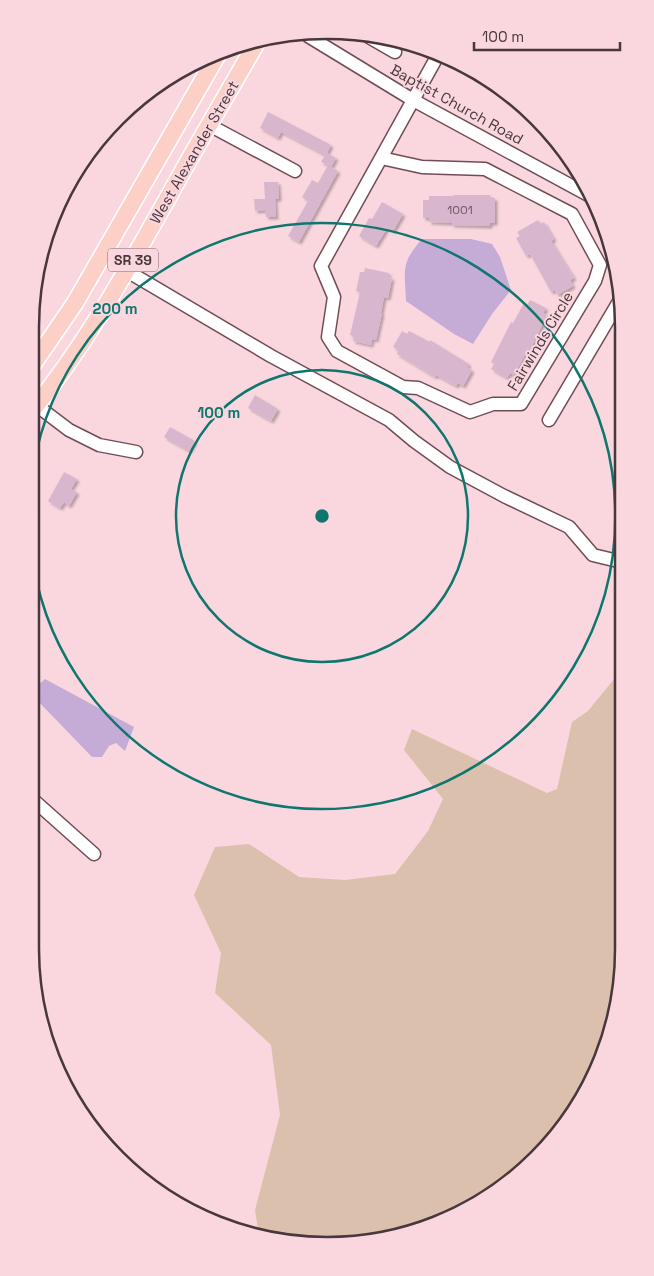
<svg xmlns="http://www.w3.org/2000/svg" width="654" height="1276" font-family="'Space Grotesk',sans-serif">
  <style>
    .green { fill: #dbc0ad }
    .water { fill: #c4acd7 }
    .building { fill: #d8b7ce; filter: url(#shadow) }
    .lines { fill: none; stroke-linecap: round; stroke-linejoin: round }
    .minor-casing { stroke: #704d55; stroke-width: 15 }
    .major-casing { stroke: #fff; stroke-width: 19 }
    .minor { stroke: #fff; stroke-width: 12 }
    .major { stroke: #fccfc7; stroke-width: 16 }
    .ring { fill: none; stroke: #0f766e; stroke-width: 2.5 }
    .labels { text-anchor: middle; dominant-baseline: central; stroke-width: 4; stroke-linejoin: round; paint-order: stroke }
    .number-label { font-size: 12px; fill: #6c5760 }
    .shield { fill: #fad7df; stroke: #7d676c; stroke-width: 1 }
    .shield-label { font-size: 14px; font-weight: bold; fill: #48373b }
    .street-label { font-size: 15px; fill: #48373b; stroke: #fad7df }
    .rim { fill: none; stroke: #48373b; stroke-width: 2.5 }
    .centre { fill: #0f766e; stroke: #fad7df; stroke-width: 2.5 }
    .ring-label { font-size: 15px; text-anchor: middle; font-weight: bold; fill: #0f766e; stroke: #fad7df; stroke-width: 4; stroke-linejoin: round; paint-order: stroke }
  </style>
  <defs>
    <filter id="shadow"><feDropShadow dx="2.5" dy="2.5" stdDeviation="1" flood-color="#0004"/></filter>
  </defs>
  <rect width="100%" height="100%" fill="#fad7df"/>
  <path class="green" d="M 623,668 L 623,968 L 593,1080 L 537,1159 L 459,1215 L 365,1243 L 269,1240 L 259,1236 L 255,1210 L 280,1115 L 271,1045 L 215,993 L 221,953 L 194,895 L 215,847 L 249,844 L 299,877 L 345,880 L 395,874 L 428,831 L 443,799 L 404,750 L 412,729 L 547,793 L 557,789 L 572,722 L 588,711 Z"/>
  <path class="water" d="M 422,239 L 471,239 L 492,244 L 500,257 L 511,290 L 492,314 L 473,344 L 454,334 L 406,301 C 405,270 400,264 422,239 Z
    M 45,679 L 134,727 L 125,751 L 116,743 L 109,746 L 102,757 L 92,757 L 34,697 L 37,686 Z"/>
  <path class="building" d="M 268,112 L 331,145 L 327,153 L 336,158 L 331,167 L 338,171 L 299,242 L 288,236 L 308,201 L 302,197 L 312,180 L 318,183 L 328,165 L 321,162 L 325,155 L 281,132 L 278,138 L 260,128 Z
    M 264,182 L 278,182 L 279,199 L 275,199 L 276,217 L 266,217 L 265,210 L 255,211 L 254,199 L 265,199 Z
    M 453,195 L 490,195 L 490,198 L 495,198 L 495,223 L 490,223 L 490,226 L 452,225 L 452,223 L 429,222 L 429,218 L 423,218 L 423,200 L 429,200 L 429,196 L 453,196 Z
    M 382,202 L 403,214 L 393,231 L 387,228 L 376,246 L 359,236 L 369,218 L 372,219 Z
    M 538,220 L 541,224 L 544,222 L 554,239 L 551,241 L 574,278 L 570,280 L 573,286 L 557,295 L 555,290 L 551,292 L 530,254 L 526,256 L 516,238 L 520,236 L 517,232 Z
    M 365,268 L 389,273 L 388,277 L 392,278 L 388,298 L 384,297 L 381,313 L 382,313 L 376,340 L 372,339 L 371,345 L 353,341 L 354,336 L 350,335 L 360,292 L 356,291 L 360,272 L 364,272 Z
    M 530,300 L 546,308 L 543,313 L 547,315 L 527,356 L 525,355 L 514,375 L 510,373 L 507,378 L 491,369 L 494,364 L 491,362 L 511,322 L 513,323 L 524,303 L 527,305 Z
    M 402,331 L 407,334 L 409,331 L 430,342 L 430,340 L 469,364 L 467,367 L 472,370 L 463,386 L 458,383 L 456,386 L 436,375 L 435,377 L 397,354 L 398,350 L 393,347 Z
    M 255,395 L 278,409 L 271,421 L 248,408 Z
    M 170,427 L 195,441 L 189,451 L 164,437 Z
    M 64,472 L 77,479 L 71,489 L 77,492 L 69,506 L 64,502 L 60,508 L 48,501 Z"/>
  <g class="lines">
    <g class="minor-casing">
      <path id="minor" d="M 308,36 L 413,100 L 592,197
        M 369,37 L 395,52
        M 209,125 L 295,171
        M 381,158 L 422,167 L 485,169 L 572,214 L 600,265 L 595,281 L 521,404 L 493,404 L 470,412 L 418,388 L 403,387 L 337,351 L 328,337 L 334,297 L 321,266 Z
        M 381,158 L 438,55
        M 127,271 L 271,356 L 389,420 L 414,441 L 450,467 L 504,496 L 569,527 L 593,555 L 622,562
        M 36,405 L 69,430 L 99,445 L 136,452
        M 549,420 L 621,298
        M 30,797 L 94,854"/>
    </g>
    <g class="major-casing">
      <path id="major" d="M 31,367 L 75,303 L 218,54
        M 31,412 C 86,345 127,270 170,194 C 198,143 228,93 257,42"/>
    </g>
    <use href="#minor" class="minor"/>
    <use href="#major" class="major"/>
  </g>
  <g class="ring">
    <circle cx="322" cy="516" r="146"/>
    <path d="M31 485A293 293 0 1 1 31 547"/>
  </g>
  <g class="labels">
    <g class="number-label">
      <text x="460" y="210">1001</text>
    </g>
    <rect class="shield" x="108" y="248.5" width="50" height="23" rx="4"/>
    <g class="shield-label">
      <text x="133" y="260">SR 39</text>
    </g>
    <g class="street-label">
      <text transform="translate(457 104) rotate(29)">Baptist Church Road</text>
      <text transform="translate(194 152) rotate(-60)">West Alexander Street</text>
      <text transform="translate(540 341) rotate(-59)">Fairwinds Circle</text>
    </g>
  </g>
  <path d="M0 0H654V1276H0ZM327 39H327A288 288 0 0 1 615 327V949A288 288 0 0 1 327 1237H327A288 288 0 0 1 39 949V327A288 288 0 0 1 327 39Z" fill="#fad7df" fill-rule="evenodd"/>
  <path class="rim" d="M327 39H327A288 288 0 0 1 615 327V949A288 288 0 0 1 327 1237H327A288 288 0 0 1 39 949V327A288 288 0 0 1 327 39Z"/>
  <circle cx="322" cy="516" r="8" class="centre"/>
  <g class="ring-label">
    <text x="115" y="314">200 m</text>
    <text x="219" y="418">100 m</text>
  </g>
  <path d="M474 42v8h146v-8" fill="none" stroke="#48373b" stroke-width="2.5"/>
  <text x="482" y="42" font-size="15" fill="#48373b" stroke="#fad7df" stroke-width="4" paint-order="stroke">100 m</text>
</svg>
